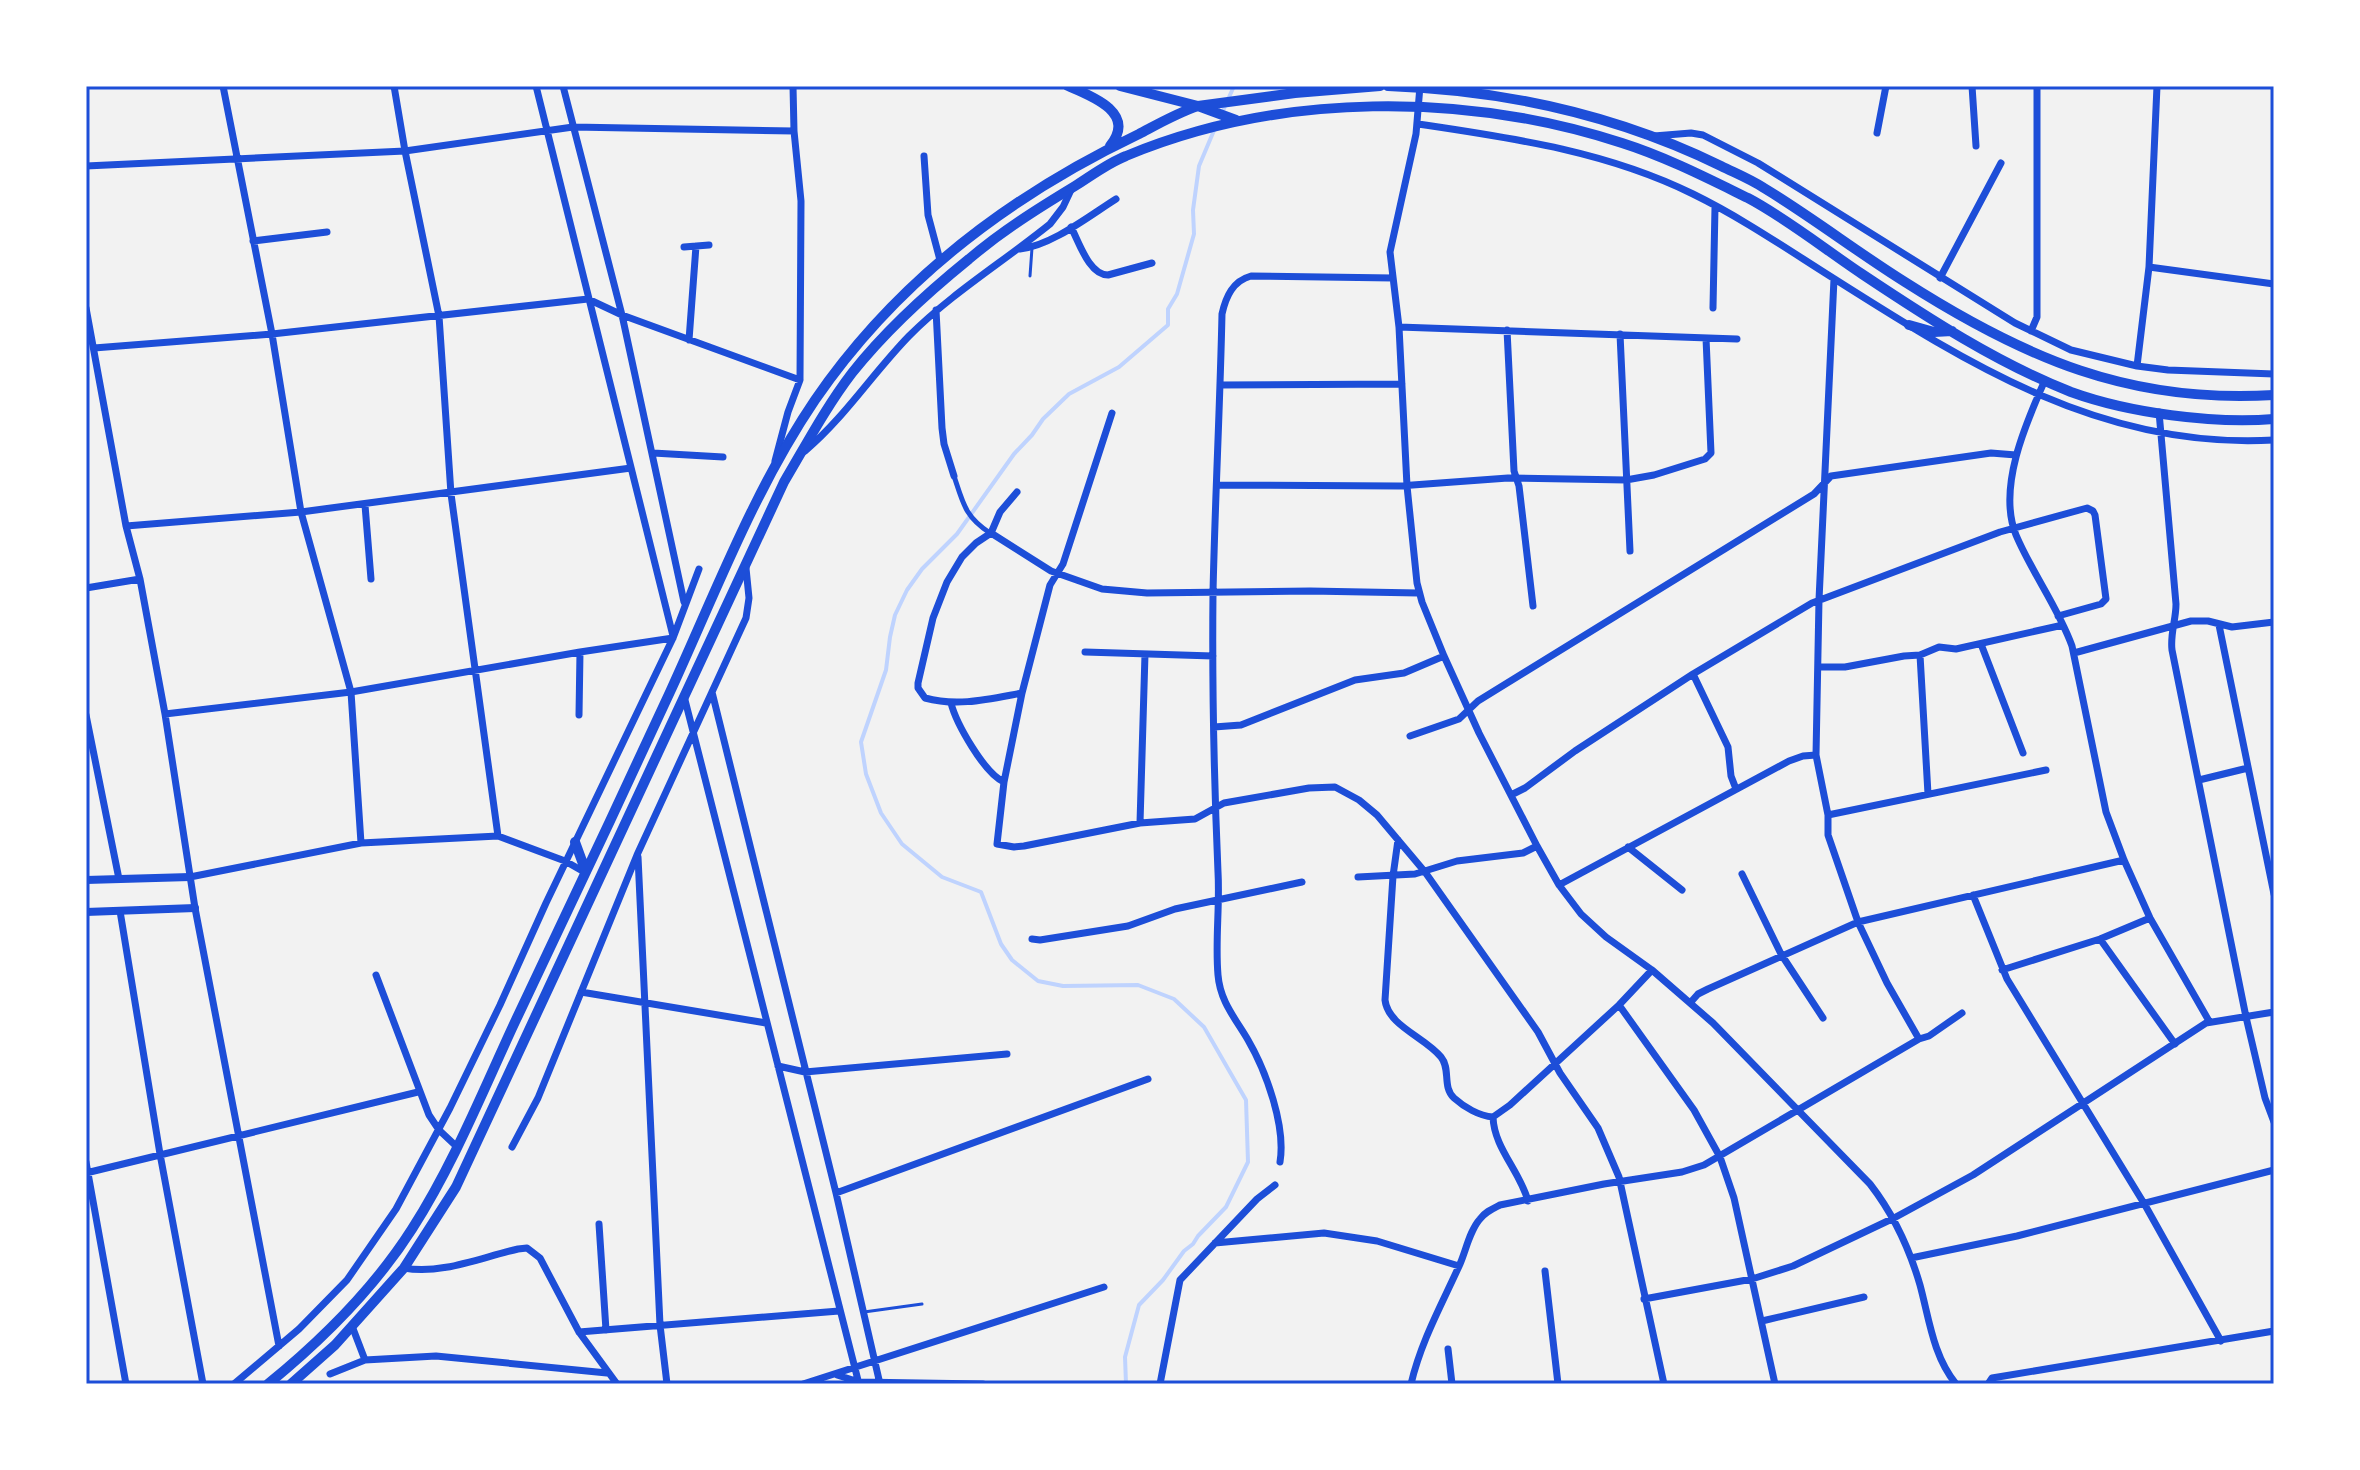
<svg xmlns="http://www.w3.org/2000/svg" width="2360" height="1470" font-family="Quicksand,sans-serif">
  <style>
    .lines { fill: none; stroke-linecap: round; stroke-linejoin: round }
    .stream { stroke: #bfd3fe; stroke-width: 4 }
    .service { stroke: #1d4ed8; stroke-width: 3 }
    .pedestrian { stroke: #1d4ed8; stroke-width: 5 }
    .minor { stroke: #1d4ed8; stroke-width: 7 }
    .tertiary { stroke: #1d4ed8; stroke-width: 8 }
    .primary { stroke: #1d4ed8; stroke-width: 10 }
    .neatline { fill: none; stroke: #1d4ed8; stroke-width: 3 }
  </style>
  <rect width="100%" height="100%" fill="#f2f2f2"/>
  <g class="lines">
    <path class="stream" d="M 1222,113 L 1234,86
      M 1126,1384 L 1125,1357 L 1139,1305 L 1163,1280 L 1184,1251 L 1193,1244 L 1198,1236 L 1226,1207 L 1248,1162 L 1246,1100 L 1204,1027 L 1174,999 L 1138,985 L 1063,986 L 1038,981 L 1012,960 L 1001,944 L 981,892 L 942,877 L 902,844 L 881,813 L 866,774 L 861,742 L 886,670 L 890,637 L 895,615 L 907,590 L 922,569 L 957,534 L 1014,454 L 1032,435 L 1043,419 L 1069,394 L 1119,367 L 1168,325 L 1168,309 L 1177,294 L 1194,234 L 1193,210 L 1199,166 L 1215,128"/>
    <path class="service" d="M 1030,276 L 1032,248
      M 864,1312 L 922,1304"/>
    <path class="pedestrian" d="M 954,476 C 963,503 965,517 990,533"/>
    <path class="minor" d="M 223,86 L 272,334 L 301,512 L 351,692 L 361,843
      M 394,86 L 405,151 L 439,316 L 451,494 L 498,836
      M 536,86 L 673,636
      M 563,86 L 622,315 L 684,602
      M 1420,86 L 1416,134 L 1390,252 L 1399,327 L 1407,486 L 1417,583 L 1422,602 L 1444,656 L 1479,733 L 1537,846 L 1559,885 L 1581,914 L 1606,937 L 1652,970 L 1713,1023 L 1870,1184 C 1894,1215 1909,1247 1920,1285 C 1929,1318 1933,1356 1956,1384
      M 1972,86 L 1976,146
      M 1418,124 C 1512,138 1606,151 1693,194 C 1742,218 1787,249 1833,278 C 1970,365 2104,450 2274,440
      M 1877,133 L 1886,86
      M 1654,136 L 1691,133 L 1703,135 L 1758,163 L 2015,323 L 2071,350 L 2137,366 L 2168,370 L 2274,374
      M 924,156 L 928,215 L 940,260
      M 86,166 L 405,151 L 573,127 L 794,131
      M 1071,227 C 1079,242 1089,275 1108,275 L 1152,263
      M 253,241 L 327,232
      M 684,247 L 709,245
      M 1020,249 C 1051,246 1089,216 1116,199
      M 2149,267 L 2274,284
      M 1940,278 L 2001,163
      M 1834,279 L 1819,600 L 1816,755 L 1828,815 L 1828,835 L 1858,922 L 1887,983 L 1919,1039
      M 86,308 L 126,526 L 140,579 L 165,714 L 195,908 L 279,1346
      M 1713,308 L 1715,207
      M 936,310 L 942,428 L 944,444 L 954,476
      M 1399,327 L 1737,339
      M 1507,330 L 1514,471 L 1519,486 L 1533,606
      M 2031,331 L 2037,317 L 2037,86
      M 1620,334 L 1630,551
      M 689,340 L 696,246
      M 94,348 L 272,334 L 588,299 L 622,315 L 800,380
      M 2137,366 L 2149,267 L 2157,86
      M 2045,380 C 2026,423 1997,488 2016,535 C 2032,573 2058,607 2072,646 L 2106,812 L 2124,860 L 2150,918 L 2209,1021
      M 1220,385 L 1402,384
      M 2159,412 L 2176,604 C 2176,620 2170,634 2172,650 L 2246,1017 L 2265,1098 L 2274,1122
      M 1112,413 L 1063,564 L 1050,585 L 1022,693 L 1004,782 L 997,844 L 1014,847 L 1024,846 L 1140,823 L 1195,819 L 1224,803 L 1309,788 L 1335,787 L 1359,800 L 1377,815 L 1425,872 L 1538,1032 L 1560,1073 L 1598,1128 L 1619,1177 L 1664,1384
      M 805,451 C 845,417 873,373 909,336 C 952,293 1003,262 1050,224 L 1063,207 L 1071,190
      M 653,453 L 723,457
      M 775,461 L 788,412 L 800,380 L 801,201 L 794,131 L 793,86
      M 1217,485 L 1399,486 L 1508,478 L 1626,480 L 1654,475 L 1705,459 L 1711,453 L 1706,338
      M 1017,492 L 1000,512 L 991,533 L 976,543 L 962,557 L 947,582 L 933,618 L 918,683 L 918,688 L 925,698 C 958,707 989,699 1022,693
      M 365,505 L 371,579
      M 126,526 L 301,512 L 631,468
      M 991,533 L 1051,571 L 1102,589 L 1147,593 L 1310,591 L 1418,593
      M 86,588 L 140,579
      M 2219,625 L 2274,894
      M 1981,644 L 2023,753
      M 1085,652 L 1213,656
      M 2074,653 L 2191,621 L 2208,621 L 2232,627 L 2274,622
      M 1920,655 L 1928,794
      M 1818,667 L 1845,667 L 1904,656 L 1920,655 L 1939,647 L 1956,649 L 2063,625
      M 1693,674 L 1728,747 L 1731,776 L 1736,789
      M 712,692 L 836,1193 L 880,1384
      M 684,696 L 859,1384
      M 951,703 C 956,723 984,773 1004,782
      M 165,714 L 351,692 L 580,652 L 673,638
      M 86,715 L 119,879
      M 579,715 L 580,652
      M 1214,727 L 1241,725 L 1355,680 L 1404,673 L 1444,656
      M 1410,736 L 1459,719 L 1478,701 L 1814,494 L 1831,476 L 1991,453 L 2016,455
      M 2199,780 L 2248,768
      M 1511,795 L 1525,788 L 1575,751 L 1693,674 L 1812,603 L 2000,532 L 2087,508 L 2093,511 L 2095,515 L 2106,599 L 2101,604 L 2058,616
      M 1828,815 L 2046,770
      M 1140,823 L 1145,654
      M 1398,840 L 1393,876 L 1385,1000 C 1388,1026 1425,1037 1441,1057 C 1451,1069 1442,1087 1454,1098 C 1464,1107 1479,1116 1493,1117
      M 1628,847 L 1682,890
      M 638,857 L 660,1325 L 667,1384
      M 1742,874 L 1781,954 L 1823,1018
      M 190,877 L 361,843 L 498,836 L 565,861 L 586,873
      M 1358,877 L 1415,874 L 1457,861 L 1523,853 L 1537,846
      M 1559,885 L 1789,761 L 1803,756 L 1816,755
      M 1973,895 L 2007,979 L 2145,1205 L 2221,1341
      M 120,911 L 160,1154 L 203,1384
      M 1032,939 L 1040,940 L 1128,926 L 1175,909 L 1302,882
      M 2100,939 L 2175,1044
      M 2002,970 L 2100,939 L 2150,918
      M 376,975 L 429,1115 L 439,1130 L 456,1146
      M 581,992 L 766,1023
      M 1690,1003 L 1698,994 L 1708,989 L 1858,922 L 2124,860
      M 1619,1005 L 1694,1110 L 1720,1157 L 1734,1198 L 1775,1384
      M 778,1066 L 805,1072 L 1007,1054
      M 1493,1117 L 1510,1105 L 1619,1005 L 1652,970
      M 1493,1117 C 1494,1148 1520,1171 1528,1201
      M 512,1147 L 538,1098 L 637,855 L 746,618 L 749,598 L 746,568
      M 86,1162 L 126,1384
      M 1280,1162 C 1286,1126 1266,1071 1248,1040 C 1235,1018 1220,1001 1218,975 C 1215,941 1220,906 1218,872 C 1214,779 1212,686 1213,593 C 1215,500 1220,407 1222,314 C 1226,296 1233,281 1251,276 L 1393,278
      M 86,1173 L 418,1092
      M 836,1193 L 1148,1079
      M 599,1224 L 606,1330
      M 1215,1243 L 1324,1233 L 1377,1241 L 1459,1266
      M 1911,1258 L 2017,1236 L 2274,1170
      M 404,1268 C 441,1275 482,1257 518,1249 L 527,1248 L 540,1258 L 579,1332 L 617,1384
      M 1545,1271 L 1558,1384
      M 1644,1299 L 1752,1279 L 1793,1266 L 1894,1218 L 1973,1175 L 2206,1023 L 2274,1012
      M 1762,1321 L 1864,1297
      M 352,1326 L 365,1360
      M 579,1332 L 839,1311
      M 1448,1349 L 1452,1384
      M 330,1374 L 365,1360 L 436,1356 L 607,1373
      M 837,1375 L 859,1382 L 983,1384
      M 234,1384 L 299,1329 L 347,1280 L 396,1209 L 450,1108 L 500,1005 L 546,903 L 673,638 L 699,569
      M 803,1384 L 1104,1287
      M 1160,1384 L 1180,1280 L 1257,1199 L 1275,1185
      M 1411,1384 C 1421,1341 1442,1304 1460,1264 C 1466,1250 1470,1230 1480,1219 C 1485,1212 1492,1209 1500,1205 L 1604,1184 L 1682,1172 L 1704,1165 L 1919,1039 L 1929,1036 L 1962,1013
      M 1988,1384 L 1992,1378 L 2274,1331"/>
    <path class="tertiary" d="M 86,880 L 190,877
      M 86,912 L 195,908"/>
    <path class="primary" d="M 1068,86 C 1092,96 1137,113 1110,146
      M 1120,86 L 1198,106 L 1236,120
      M 1388,86 C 1503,90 1617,115 1721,166 C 1735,173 1750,179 1764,188 C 1812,217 1857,252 1905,282 C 2024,358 2130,404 2274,395
      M 1909,325 L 1934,332 L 1952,331
      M 575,842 L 586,872
      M 268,1384 C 322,1340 375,1287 412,1229 C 453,1165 482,1093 514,1024 C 566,914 619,803 670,692 C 715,594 754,490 815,400 C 896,282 1011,195 1139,134 C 1158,124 1177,113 1198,106 L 1295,93 L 1380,86
      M 291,1384 L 335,1345 L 404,1268 L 456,1187 L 784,482 C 806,445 826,407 852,373 C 886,330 927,293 969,259 C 1002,231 1037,209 1075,186 C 1091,176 1108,163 1126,156 C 1279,92 1466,92 1622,143 C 1666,157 1707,178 1748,198 C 1786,218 1826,250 1862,274 C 1928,318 1997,363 2071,392 C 2129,413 2213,424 2274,419"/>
  </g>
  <rect width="2360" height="1470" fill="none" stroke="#ffffff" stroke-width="176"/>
  <rect x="88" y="88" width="2184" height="1294" class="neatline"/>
</svg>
